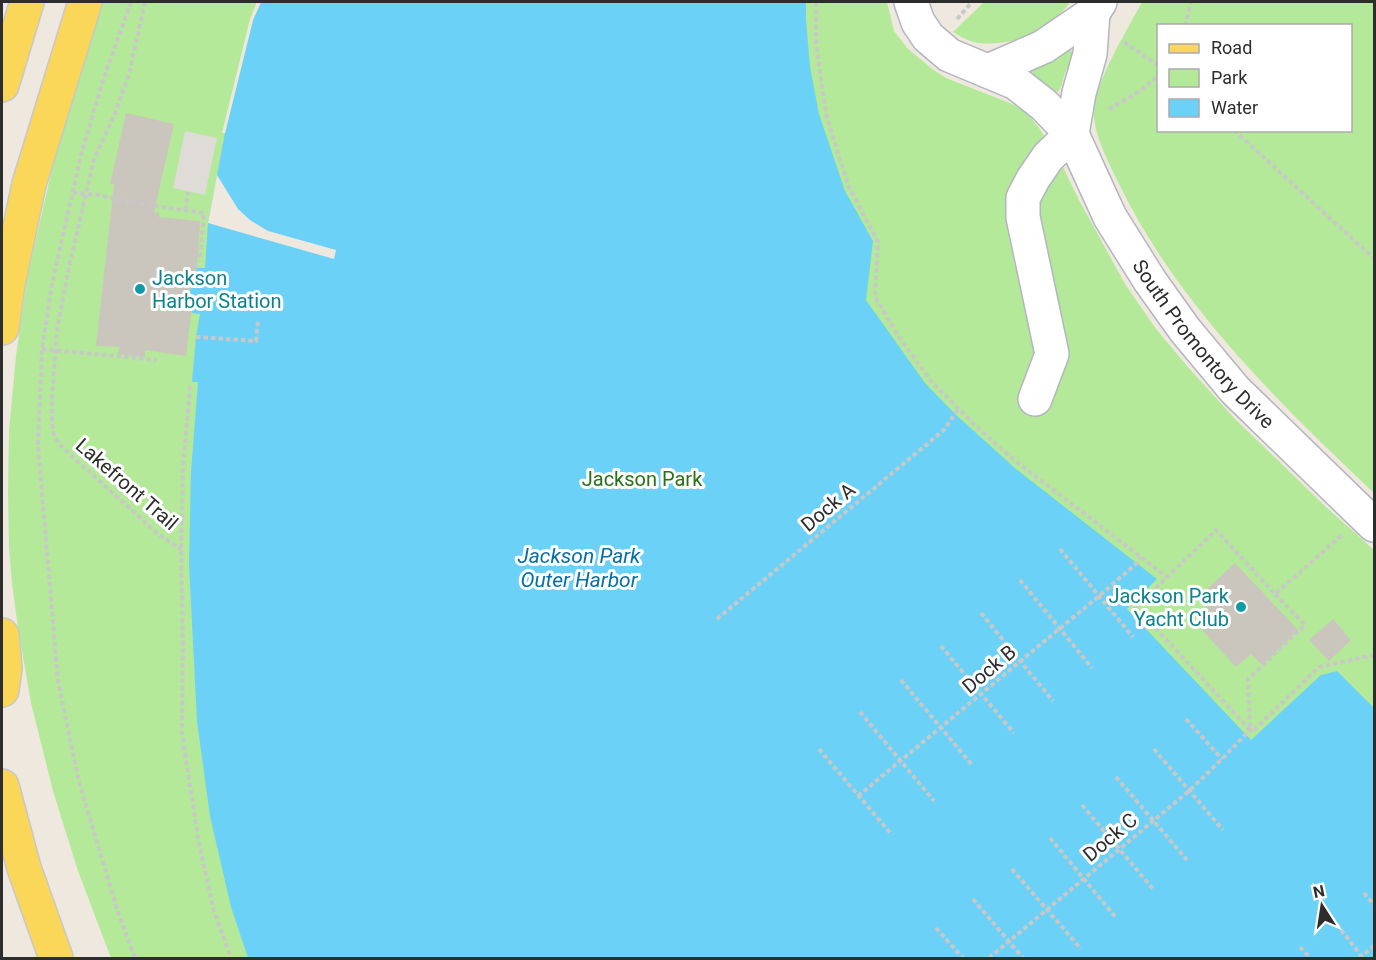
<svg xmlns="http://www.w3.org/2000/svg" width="1376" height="960" font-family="Roboto,sans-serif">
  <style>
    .green { fill: #b3e998; fill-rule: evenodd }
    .plaza { fill: #dfdbd6 }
    .water { fill: #6cd1f7 }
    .pier { fill: #efe8df }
    .building { fill: #cbc6bd }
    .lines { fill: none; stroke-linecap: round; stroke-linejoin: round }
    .minor-casing { stroke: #b3b5c1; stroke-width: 36 }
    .major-casing { stroke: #c8c8c8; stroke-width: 36 }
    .path { stroke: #c8c8c8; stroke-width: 4; stroke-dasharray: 4.5 3; stroke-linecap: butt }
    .minor { stroke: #fff; stroke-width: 33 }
    .major { stroke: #fad659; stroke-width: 33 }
    .culture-dot { fill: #0f9aa8; stroke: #fff; stroke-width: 2 }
    .labels { text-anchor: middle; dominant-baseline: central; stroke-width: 6; stroke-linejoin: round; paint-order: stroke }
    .culture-label { font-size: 20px; fill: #0d838f; stroke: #fff; text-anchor: start }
    .street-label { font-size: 20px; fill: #2d2d2d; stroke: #fff }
    .park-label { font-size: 20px; fill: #287116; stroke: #fff }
    .water-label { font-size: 21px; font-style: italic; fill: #046fa9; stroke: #fff }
  </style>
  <rect width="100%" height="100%" fill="#efe8df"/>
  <path class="green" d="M 103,2 L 887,2 L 894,31 L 907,48 L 931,68 L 946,78 L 1012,104 L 1027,113 L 1039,128 L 1059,159 L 1079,200 L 1125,284 L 1156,329 L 1187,366 L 1234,418 L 1327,508 L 1374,550 L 1374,958 L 111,958 L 78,871 L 53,791 L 31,703 L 18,628 L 12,583 L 9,548 L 8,492 L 9,431 L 16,356 L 27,279 L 58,142 Z
    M 984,2 L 1066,2 L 1069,4 C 1063,10 1057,19 1049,24 C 1032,37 1001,46 979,43 C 970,42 961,37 953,32 Z
    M 1142,2 L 1374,2 L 1374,493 C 1277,401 1177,304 1118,182 C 1109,163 1094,135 1094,114 C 1094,82 1127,31 1142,2 ZM 1158,26 L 1350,26 L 1350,130 L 1158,130 Z
    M 1071,50 L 1073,54 C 1072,61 1068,66 1065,73 C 1063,80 1062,86 1058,92 L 1054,90 L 1033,75 L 1032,71 L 1035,68 L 1066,51 Z"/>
  <path class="plaza" d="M 185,131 L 217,138 L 205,195 L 173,188 Z"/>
  <path class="water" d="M 261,2 L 806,2 L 806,20 L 810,67 L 819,114 L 845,191 L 873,241 L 866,300 L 925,383 L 955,414 L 1016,469 L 1157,579 L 1127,609 L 1251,740 L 1321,675 L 1337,671 L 1374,708 L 1374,958 L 248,958 L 231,907 L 210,816 L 197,721 L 189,564 L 191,472 L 198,382 L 192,382 L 196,337 L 200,314 L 192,313 L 192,307 L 175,305 L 197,268 L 205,268 L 208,223 L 225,133 L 253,20 Z"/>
  <path class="pier" d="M 257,2 L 261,2 L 253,20 L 225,133 L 222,133 L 250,19 Z
    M 217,175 L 238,209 L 250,220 L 268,231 L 336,250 L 334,259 L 208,223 Z"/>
  <path class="building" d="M 126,113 L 174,124 L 154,212 L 159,213 L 159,217 L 200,221 L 197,268 L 185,306 L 192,307 L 186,356 L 145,350 L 145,357 L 118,354 L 119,347 L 96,346 L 114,184 L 110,184 Z
    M 1235,563 L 1298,630 L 1262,665 L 1251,654 L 1236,667 L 1201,629 L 1215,616 L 1197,598 Z
    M 1333,619 L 1351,640 L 1329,661 L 1309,640 Z"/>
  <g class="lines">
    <g class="minor-casing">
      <g id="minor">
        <path d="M 911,2 L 918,22 L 928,37 L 949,55 L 1016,83 L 1044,105 L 1072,134 L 1079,93 L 1090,54 L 1093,13"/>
        <path d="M 988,71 L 1043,47 L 1093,13 L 1100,2"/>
        <path id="s1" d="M 1035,399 L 1052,354 L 1023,217 L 1023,198 L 1033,179 L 1048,157 L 1072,134 L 1110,217 L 1150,281 L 1185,330 L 1235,390 L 1374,525"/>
      </g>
    </g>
    <g class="major-casing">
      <path id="major" d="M 2,85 L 27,2
        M 2,328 L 8,284 L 29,184 L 85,2
        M 2,635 L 5,668 L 2,690
        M 2,786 L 24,868 L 56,958"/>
    </g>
    <path class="path" d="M 131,2 L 103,80 L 81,155 L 52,284 L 42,349 L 38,446 L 58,681 L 79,782 L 118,912 L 135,958
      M 145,2 L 129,74 L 115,113 L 94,159 L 69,267 L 57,330 L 52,398 L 52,423 L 54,436 L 61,446 L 159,535 L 181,549
      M 816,2 L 816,43 L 826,114 L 848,185 L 878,242 L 875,297 L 899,337 L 931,381 L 979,429 L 1013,459 L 1167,577
      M 957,19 L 972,2
      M 1185,26 L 1191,2
      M 1124,42 L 1158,65
      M 1109,109 L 1140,91 L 1158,76
      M 1234,130 L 1358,244 L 1374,258
      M 73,193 L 99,195 L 122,201 L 204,213 L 200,261
      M 185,210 L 188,192
      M 196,337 L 256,341 L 258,321
      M 42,349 L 157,360
      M 190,386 L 183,469 L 181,549 L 183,644 L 182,734 L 199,844 L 214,911 L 231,958
      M 1060,549 L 1133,637
      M 1020,580 L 1092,668
      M 1275,594 L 1305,625 L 1248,679 L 1250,730 L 1136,607 L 1216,530 L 1275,594 L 1341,536
      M 981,613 L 1053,701
      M 717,619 L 944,430 L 958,409
      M 941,646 L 1014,733
      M 901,680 L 973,766
      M 860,712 L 934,801
      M 1186,719 L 1222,759
      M 819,749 L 892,835
      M 1154,749 L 1223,830
      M 1116,777 L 1187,860
      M 858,796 L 1099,596 L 1137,563 L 1140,557
      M 1082,805 L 1153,889
      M 1050,838 L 1117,919
      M 1012,869 L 1081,949
      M 1364,893 L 1374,905
      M 973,899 L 1023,958
      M 1332,918 L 1363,958
      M 936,928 L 963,958
      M 1300,947 L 1310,958
      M 989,958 L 1189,791 L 1222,759 L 1250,730 L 1252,732 L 1319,667 L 1374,655
      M 1359,958 L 1374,946"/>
    <use href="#minor" class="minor"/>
    <use href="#major" class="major"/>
  </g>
  <g class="culture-dot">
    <circle cx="140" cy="289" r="6"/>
    <circle cx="1241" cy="607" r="6"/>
  </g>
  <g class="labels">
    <g class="culture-label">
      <text x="152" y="278">Jackson<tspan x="152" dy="23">Harbor Station</tspan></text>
      <text x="1229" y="596" text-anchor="end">Jackson Park<tspan x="1229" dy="23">Yacht Club</tspan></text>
    </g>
    <g class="street-label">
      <text stroke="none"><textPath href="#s1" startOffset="538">South Promontory Drive</textPath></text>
      <text transform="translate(127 484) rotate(41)">Lakefront Trail</text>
      <text transform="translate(828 507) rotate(-40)">Dock A</text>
      <text transform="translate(989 669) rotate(-40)">Dock B</text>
      <text transform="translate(1110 837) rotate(-40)">Dock C</text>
    </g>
    <g class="park-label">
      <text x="642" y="479">Jackson Park</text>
    </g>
    <g class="water-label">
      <text x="579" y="556">Jackson Park<tspan x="579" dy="24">Outer Harbor</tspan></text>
    </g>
  </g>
  <rect width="1376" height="960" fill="none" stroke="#2d2d2d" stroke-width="6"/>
  <rect x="1157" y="24" width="195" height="108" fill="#ffffff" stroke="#ababab" stroke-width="1.5"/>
  <rect x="1169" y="44" width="30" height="9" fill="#fad659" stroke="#ababab" stroke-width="1.5"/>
  <text x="1211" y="54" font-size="18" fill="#2d2d2d">Road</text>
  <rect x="1169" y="69" width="30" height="18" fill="#b3e998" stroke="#ababab" stroke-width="1.5"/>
  <text x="1211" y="84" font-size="18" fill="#2d2d2d">Park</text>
  <rect x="1169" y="99" width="30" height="18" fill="#6cd1f7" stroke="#ababab" stroke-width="1.5"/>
  <text x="1211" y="114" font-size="18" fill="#2d2d2d">Water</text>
  <g transform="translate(1322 906) rotate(348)" stroke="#ffffff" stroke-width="4.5" paint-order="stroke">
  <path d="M0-4.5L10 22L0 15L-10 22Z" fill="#2d2d2d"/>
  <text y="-9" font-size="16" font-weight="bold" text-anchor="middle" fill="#2d2d2d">N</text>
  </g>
</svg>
